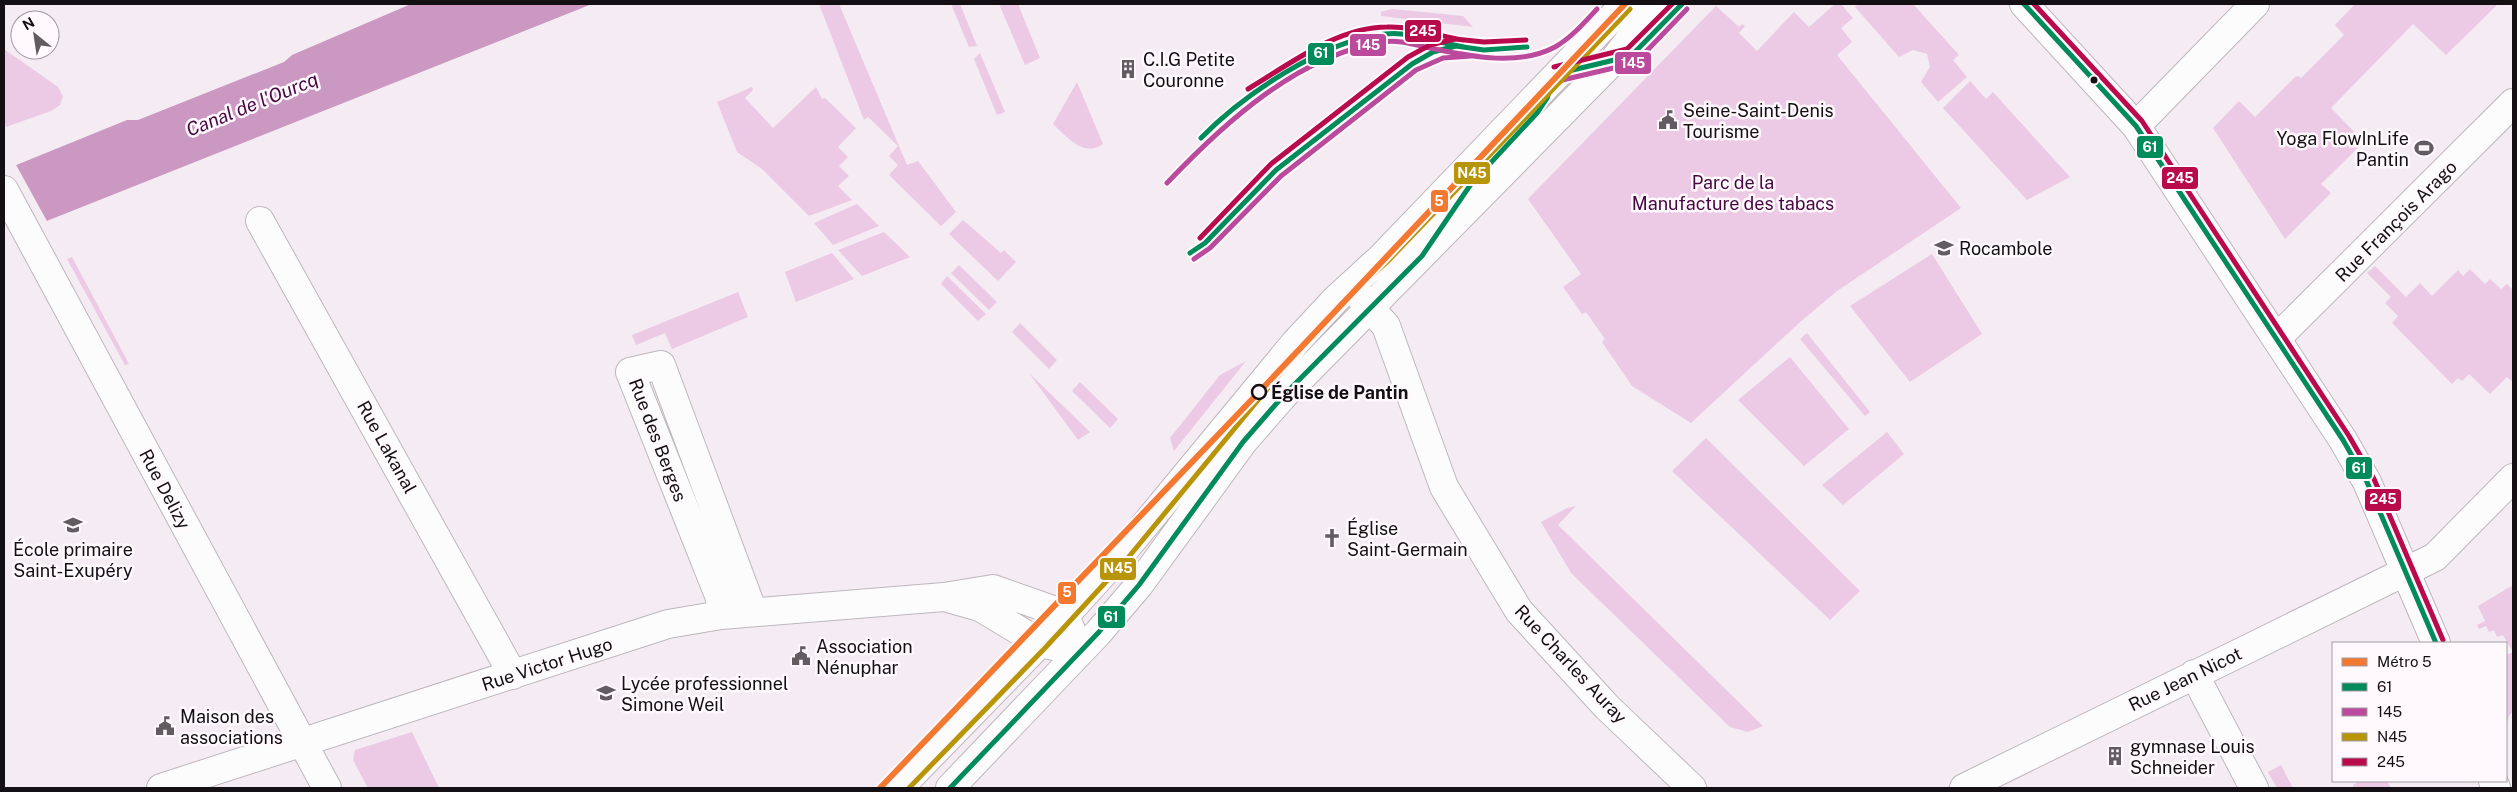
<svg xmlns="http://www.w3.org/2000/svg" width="2517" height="792" font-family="'Public Sans',sans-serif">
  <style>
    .green { fill: #ecc9e5 }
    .water { fill: #cb98c2 }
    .pier { fill: #f4ecf2 }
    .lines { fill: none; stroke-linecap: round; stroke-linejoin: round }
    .minor-casing { stroke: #bdb7bc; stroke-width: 30 }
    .major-casing { stroke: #bdb7bc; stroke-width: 30 }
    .minor { stroke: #fdfcfd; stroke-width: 28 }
    .major { stroke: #fdfcfd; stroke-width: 28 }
    .bus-1-casing { stroke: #fff9fe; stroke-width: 9 }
    .bus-2-casing { stroke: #fff9fe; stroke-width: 9 }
    .bus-3-casing { stroke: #fff9fe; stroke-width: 9 }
    .bus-4-casing { stroke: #fff9fe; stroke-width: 9 }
    .bus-1 { stroke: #008c5a; stroke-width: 5 }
    .bus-2 { stroke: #bb4a9d; stroke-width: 5 }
    .bus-3 { stroke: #b89407; stroke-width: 5 }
    .bus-4 { stroke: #b90b4b; stroke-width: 5 }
    .metro-1-casing { stroke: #fff9fe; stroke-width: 10 }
    .metro-1 { stroke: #f37930; stroke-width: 6 }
    .bus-dot { fill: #130f12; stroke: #fff9fe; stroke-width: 2 }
    .stop-dot { fill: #fff9fe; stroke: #130f12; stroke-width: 2.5 }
    .labels { text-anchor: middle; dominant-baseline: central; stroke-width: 5; stroke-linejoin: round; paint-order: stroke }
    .poi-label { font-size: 18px; fill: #130f12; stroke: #fff9fe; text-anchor: start }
    .park-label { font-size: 18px; fill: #470641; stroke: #fff9fe }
    .street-label { font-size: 18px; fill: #130f12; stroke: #fff9fe }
    .stop-label { font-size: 18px; font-weight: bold; fill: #130f12; stroke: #fff9fe; text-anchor: start }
    .water-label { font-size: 19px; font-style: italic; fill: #480742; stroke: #fff9fe }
    .line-badge { stroke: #fff9fe; stroke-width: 2 }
    .badge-label { font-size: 14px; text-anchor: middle; font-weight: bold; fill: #fff }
  </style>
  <rect width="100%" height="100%" fill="#f4ecf2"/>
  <path class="green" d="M 819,4 L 839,4 L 907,165 L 918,161 L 956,212 L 941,226 L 889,175 L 898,165 L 889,156 L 898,146 L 868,117 L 864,120 Z
    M 951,4 L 960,4 L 977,46 L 969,47 Z
    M 999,4 L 1018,4 L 1040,58 L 1025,65 Z
    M 1835,4 L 1841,4 L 1853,18 L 1841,28 L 1852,42 L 1837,55 L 1961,208 L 1837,291 L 1799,323 L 1691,423 L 1632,386 L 1602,342 L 1605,339 L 1586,312 L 1582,314 L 1563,287 L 1581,274 L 1528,199 L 1716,6 L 1739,27 L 1742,24 L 1745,26 L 1739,33 L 1757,51 L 1794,12 L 1809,27 Z
    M 1858,4 L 1913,4 L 1959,55 L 1953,60 L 1967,77 L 1938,102 L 1921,82 L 1930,67 L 1927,54 L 1913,50 L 1899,57 L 1855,7 Z
    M 2355,4 L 2498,4 L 2446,55 L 2413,24 L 2331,108 L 2364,142 L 2321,184 L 2331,193 L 2285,239 L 2213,128 L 2239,101 L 2255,117 L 2295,77 L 2298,76 L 2301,78 L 2344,35 L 2335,25 Z
    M 1392,9 L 1463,16 L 1473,27 L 1381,16 L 1381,12 Z
    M 4,49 L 58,87 L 63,96 L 60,105 L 51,111 L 6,127 L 4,119 Z
    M 980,53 L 1005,112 L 997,115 L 974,59 Z
    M 1970,81 L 1986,99 L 1993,92 L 2070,177 L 2027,200 L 1943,108 Z
    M 1077,82 L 1103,144 C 1084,158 1067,137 1053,124 Z
    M 752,87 L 753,90 L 745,98 L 773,128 L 816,87 L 822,99 L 825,98 L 856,128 L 838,147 L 848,157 L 839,166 L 849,176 L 838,186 L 852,200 L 809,216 L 762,169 L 737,152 L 717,102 Z
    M 857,204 L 879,226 L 833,245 L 814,223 Z
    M 963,220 L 1001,253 L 1004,250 L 1016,262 L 998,281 L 949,234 Z
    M 884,232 L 910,257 L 862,276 L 838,250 Z
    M 832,253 L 854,279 L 796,302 L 785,272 Z
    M 1932,254 L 1982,334 L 1910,382 L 1850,306 Z
    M 72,257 L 129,364 L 125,365 L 67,259 Z
    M 959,265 L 997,302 L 989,310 L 951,273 Z
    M 2375,266 L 2406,297 L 2420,283 L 2432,296 L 2458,270 L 2463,276 L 2470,269 L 2485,284 L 2490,279 L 2501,289 L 2507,284 L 2513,290 L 2513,382 L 2507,377 L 2490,394 L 2469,374 L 2462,381 L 2458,378 L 2452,384 L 2392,323 L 2398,316 L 2385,303 L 2391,297 L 2367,273 Z
    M 947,276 L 986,314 L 978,321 L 941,284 Z
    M 738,292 L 748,317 L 672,349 L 665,333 L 636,345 L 632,335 Z
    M 1020,323 L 1057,360 L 1049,369 L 1012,332 Z
    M 1807,333 L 1870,412 L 1865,416 L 1800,339 Z
    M 1790,357 L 1849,429 L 1804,466 L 1738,400 Z
    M 1246,361 L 1174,451 L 1170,438 L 1220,375 Z
    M 1029,373 L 1090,432 L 1078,440 Z
    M 1080,382 L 1118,419 L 1110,428 L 1072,391 Z
    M 1887,432 L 1904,454 L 1843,505 L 1822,485 Z
    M 1706,438 L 1860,591 L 1830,620 L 1672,471 Z
    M 1576,506 L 1558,525 L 1763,726 L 1748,732 L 1730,727 L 1571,573 L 1541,522 L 1567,508 Z
    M 2513,585 L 2513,711 L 2509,716 L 2506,726 L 2506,655 L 2513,652 L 2503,635 L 2497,637 L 2494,630 L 2489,632 L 2486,626 L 2479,629 L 2477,625 L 2485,621 L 2478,606 Z
    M 412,732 L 439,788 L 368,788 L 353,760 L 355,750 Z
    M 2281,765 L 2293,788 L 2277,788 L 2268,772 Z
    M 2359,781 L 2387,781 L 2391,788 L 2354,788 L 2353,785 Z"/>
  <path class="water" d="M 411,4 L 592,4 L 4,238 L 4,170 L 127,120 L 138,120 L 284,62 L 292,55 Z"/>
  <path class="pier" d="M 15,163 L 48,223 L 5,240 L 4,167 Z"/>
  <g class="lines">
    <g class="minor-casing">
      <path id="minor" d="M 2024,4 L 2136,126 L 2343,440 L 2367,482 L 2436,643
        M 2136,126 L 2255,4
        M 260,221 L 513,675
        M 1351,286 L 1386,326 L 1444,487 L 1519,611 L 1607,707 L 1692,788
        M 2277,338 L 2513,103
        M 948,598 L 980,607 L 1040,643 L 1064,648
        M 721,615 L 720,598 L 630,372 L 661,365 L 753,612
        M 2194,674 L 2254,788
        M 2493,781 L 2496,788
        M 161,788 L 668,624 L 721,615 L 944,597 L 993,589 L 1064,614 L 1080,651
        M 1964,788 L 2435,557 L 2513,478"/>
    </g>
    <g class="major-casing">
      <path id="major" d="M 4,190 L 327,788
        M 899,788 L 1040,643 L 1121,554 L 1295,343 L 1336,299 L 1382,257 L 1625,4
        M 950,788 L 1098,633 L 1139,585 L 1243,442 L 1283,396 L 1614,60 L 1657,4"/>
    </g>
    <use href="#minor" class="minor"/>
    <use href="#major" class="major"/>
    <g class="bus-1-casing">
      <path id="bus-1" d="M 2024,4 L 2136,126 L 2343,440 L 2367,482 L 2436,643
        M 1556,74 L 1631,56 L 1682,4
        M 1201,138 C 1243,95 1324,40 1385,34 C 1411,31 1438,43 1464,47
        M 1190,253 L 1205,243 L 1276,170 L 1412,64 L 1433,52 L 1456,46 L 1484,50 L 1527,47
        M 950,788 L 1098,633 L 1139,585 L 1243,442 L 1283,396 L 1422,256 L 1471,184 L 1537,113 L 1547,98 L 1556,74"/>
    </g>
    <g class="bus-2-casing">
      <path id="bus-2" d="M 1558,81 L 1635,63 L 1687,9
        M 1167,183 C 1224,123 1298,55 1383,42 C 1400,39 1418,46 1435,49 C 1473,57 1519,66 1555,47 C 1571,38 1584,23 1597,9
        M 1194,259 L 1210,248 L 1281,176 L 1416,70 L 1443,58 L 1471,56"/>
    </g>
    <g class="bus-3-casing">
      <path id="bus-3" d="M 909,788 L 1045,648 L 1127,559 L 1301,348 L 1341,304 L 1387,262 L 1630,9"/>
    </g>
    <g class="bus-4-casing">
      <path id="bus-4" d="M 2034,4 L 2142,121 L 2349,436 L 2374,479 L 2443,640
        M 1554,67 L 1627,49 L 1672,4
        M 1248,89 C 1290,64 1337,27 1387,27 C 1413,26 1438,36 1463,40
        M 1200,238 L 1271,164 L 1408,57 L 1430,45 L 1455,39 L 1484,42 L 1526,40"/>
    </g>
    <use href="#bus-1" class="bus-1"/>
    <use href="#bus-2" class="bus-2"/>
    <use href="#bus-3" class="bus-3"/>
    <use href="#bus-4" class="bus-4"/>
    <g class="metro-1-casing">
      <path id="metro-1" d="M 880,788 L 1260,391 L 1625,4"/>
    </g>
    <use href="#metro-1" class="metro-1"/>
  </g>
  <defs>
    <g id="building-bare" transform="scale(1.5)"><path d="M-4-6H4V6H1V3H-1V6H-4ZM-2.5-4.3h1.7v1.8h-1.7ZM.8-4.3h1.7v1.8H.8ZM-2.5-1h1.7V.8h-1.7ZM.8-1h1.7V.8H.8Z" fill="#625c60" stroke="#fff9fe" stroke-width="2.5" paint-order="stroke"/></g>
    <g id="civic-bare" transform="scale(1.5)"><path d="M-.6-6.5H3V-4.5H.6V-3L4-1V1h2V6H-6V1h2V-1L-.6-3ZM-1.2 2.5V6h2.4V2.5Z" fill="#625c60" stroke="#fff9fe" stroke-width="2.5" paint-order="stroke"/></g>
    <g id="stadium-bare" transform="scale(1.5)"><path d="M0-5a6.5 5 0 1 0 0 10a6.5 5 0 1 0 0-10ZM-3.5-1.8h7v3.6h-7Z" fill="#625c60" stroke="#fff9fe" stroke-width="2.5" paint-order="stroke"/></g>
    <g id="school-bare" transform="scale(1.5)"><path d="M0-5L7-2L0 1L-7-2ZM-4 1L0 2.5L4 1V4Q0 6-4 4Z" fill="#625c60" stroke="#fff9fe" stroke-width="2.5" paint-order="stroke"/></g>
    <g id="church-bare" transform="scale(1.5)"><path d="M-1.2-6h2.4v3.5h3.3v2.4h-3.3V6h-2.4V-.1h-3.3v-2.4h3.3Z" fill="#625c60" stroke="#fff9fe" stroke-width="2.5" paint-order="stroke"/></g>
  </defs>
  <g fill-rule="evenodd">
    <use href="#building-bare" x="1128" y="69"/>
    <use href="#civic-bare" x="1668" y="120"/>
    <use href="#stadium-bare" x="2424" y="148"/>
    <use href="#school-bare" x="1944" y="248"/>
    <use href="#school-bare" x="73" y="525"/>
    <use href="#church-bare" x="1332" y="538"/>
    <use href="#civic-bare" x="801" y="656"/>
    <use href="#school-bare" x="606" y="693"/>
    <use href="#civic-bare" x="165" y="726"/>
    <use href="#building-bare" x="2115" y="756"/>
  </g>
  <circle class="bus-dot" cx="2094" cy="80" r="4.5"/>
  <circle class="stop-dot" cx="1259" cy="392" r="7"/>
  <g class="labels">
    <g class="poi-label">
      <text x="1143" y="59">C.I.G Petite<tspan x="1143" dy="21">Couronne</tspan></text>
      <text x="1683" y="110">Seine-Saint-Denis<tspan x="1683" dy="21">Tourisme</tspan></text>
      <text x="2409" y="138" text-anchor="end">Yoga FlowInLife<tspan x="2409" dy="21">Pantin</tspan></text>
      <text x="1959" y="248">Rocambole</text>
      <text x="1347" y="528">Église<tspan x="1347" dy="21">Saint-Germain</tspan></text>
      <text x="73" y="549" text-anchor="middle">École primaire<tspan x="73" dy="21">Saint-Exupéry</tspan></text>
      <text x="816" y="646">Association<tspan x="816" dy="21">Nénuphar</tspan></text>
      <text x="621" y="683">Lycée professionnel<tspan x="621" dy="21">Simone Weil</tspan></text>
      <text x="180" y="716">Maison des<tspan x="180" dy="21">associations</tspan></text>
      <text x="2130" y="746">gymnase Louis<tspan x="2130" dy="21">Schneider</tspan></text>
    </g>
    <g class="park-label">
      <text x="1733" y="182">Parc de la<tspan x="1733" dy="21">Manufacture des tabacs</tspan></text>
    </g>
    <g class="street-label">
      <text transform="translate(2396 221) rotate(-45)">Rue François Arago</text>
      <text transform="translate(658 440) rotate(69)">Rue des Berges</text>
      <text transform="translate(387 447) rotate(61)">Rue Lakanal</text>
      <text transform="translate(165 489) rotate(62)">Rue Delizy</text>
      <text transform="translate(547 664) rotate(-18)">Rue Victor Hugo</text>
      <text transform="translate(1571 664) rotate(47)">Rue Charles Auray</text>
      <text transform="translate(2185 679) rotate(-26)">Rue Jean Nicot</text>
    </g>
    <g class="stop-label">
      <text x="1271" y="392">Église de Pantin</text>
    </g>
    <g class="water-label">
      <text transform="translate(252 104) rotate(-22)">Canal de l'Ourcq</text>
    </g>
  </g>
  <g class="line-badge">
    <rect x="1404" y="19" width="38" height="24" rx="5" fill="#b90b4b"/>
    <rect x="1349" y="33" width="38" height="24" rx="5" fill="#bb4a9d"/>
    <rect x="1307" y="42" width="28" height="24" rx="5" fill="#008c5a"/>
    <rect x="1614" y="51" width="38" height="24" rx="5" fill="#bb4a9d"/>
    <rect x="2136" y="135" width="28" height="24" rx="5" fill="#008c5a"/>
    <rect x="1453" y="161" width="38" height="24" rx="5" fill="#b89407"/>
    <rect x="2161" y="166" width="38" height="24" rx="5" fill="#b90b4b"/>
    <rect x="1430" y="189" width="19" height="24" rx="5" fill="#f37930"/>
    <rect x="2345" y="456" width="28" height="24" rx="5" fill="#008c5a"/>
    <rect x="2364" y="488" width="38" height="24" rx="5" fill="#b90b4b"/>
    <rect x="1099" y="557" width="38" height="24" rx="5" fill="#b89407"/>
    <rect x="1057" y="581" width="20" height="24" rx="5" fill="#f37930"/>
    <rect x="1097" y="605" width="29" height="24" rx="5" fill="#008c5a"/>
  </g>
  <g class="badge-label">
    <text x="1423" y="36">245</text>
    <text x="1368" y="50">145</text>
    <text x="1321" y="58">61</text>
    <text x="1633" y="68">145</text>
    <text x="2150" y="152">61</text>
    <text x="1472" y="178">N45</text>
    <text x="2180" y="183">245</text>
    <text x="1439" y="206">5</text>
    <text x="2359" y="473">61</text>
    <text x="2383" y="504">245</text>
    <text x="1118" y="573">N45</text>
    <text x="1067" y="597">5</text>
    <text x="1111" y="622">61</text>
  </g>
  <rect width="2517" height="792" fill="none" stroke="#130f12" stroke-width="10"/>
  <rect x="2332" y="642" width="175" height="140" fill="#fff9fe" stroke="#a19ba0"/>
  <rect x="2342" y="658" width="25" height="8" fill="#f37930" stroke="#a19ba0"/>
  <text x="2377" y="667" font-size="15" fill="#130f12">Métro 5</text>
  <rect x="2342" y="683" width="25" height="8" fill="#008c5a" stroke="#a19ba0"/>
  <text x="2377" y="692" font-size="15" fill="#130f12">61</text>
  <rect x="2342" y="708" width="25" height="8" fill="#bb4a9d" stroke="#a19ba0"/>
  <text x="2377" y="717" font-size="15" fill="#130f12">145</text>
  <rect x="2342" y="733" width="25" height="8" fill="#b89407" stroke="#a19ba0"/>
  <text x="2377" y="742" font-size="15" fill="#130f12">N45</text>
  <rect x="2342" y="758" width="25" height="8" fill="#b90b4b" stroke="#a19ba0"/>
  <text x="2377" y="767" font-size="15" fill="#130f12">245</text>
  <g transform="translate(35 35) rotate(330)"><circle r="24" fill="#fff9fe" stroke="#a19ba0"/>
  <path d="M0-4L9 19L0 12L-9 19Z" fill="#625c60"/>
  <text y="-8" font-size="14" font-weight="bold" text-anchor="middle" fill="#130f12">N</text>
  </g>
</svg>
